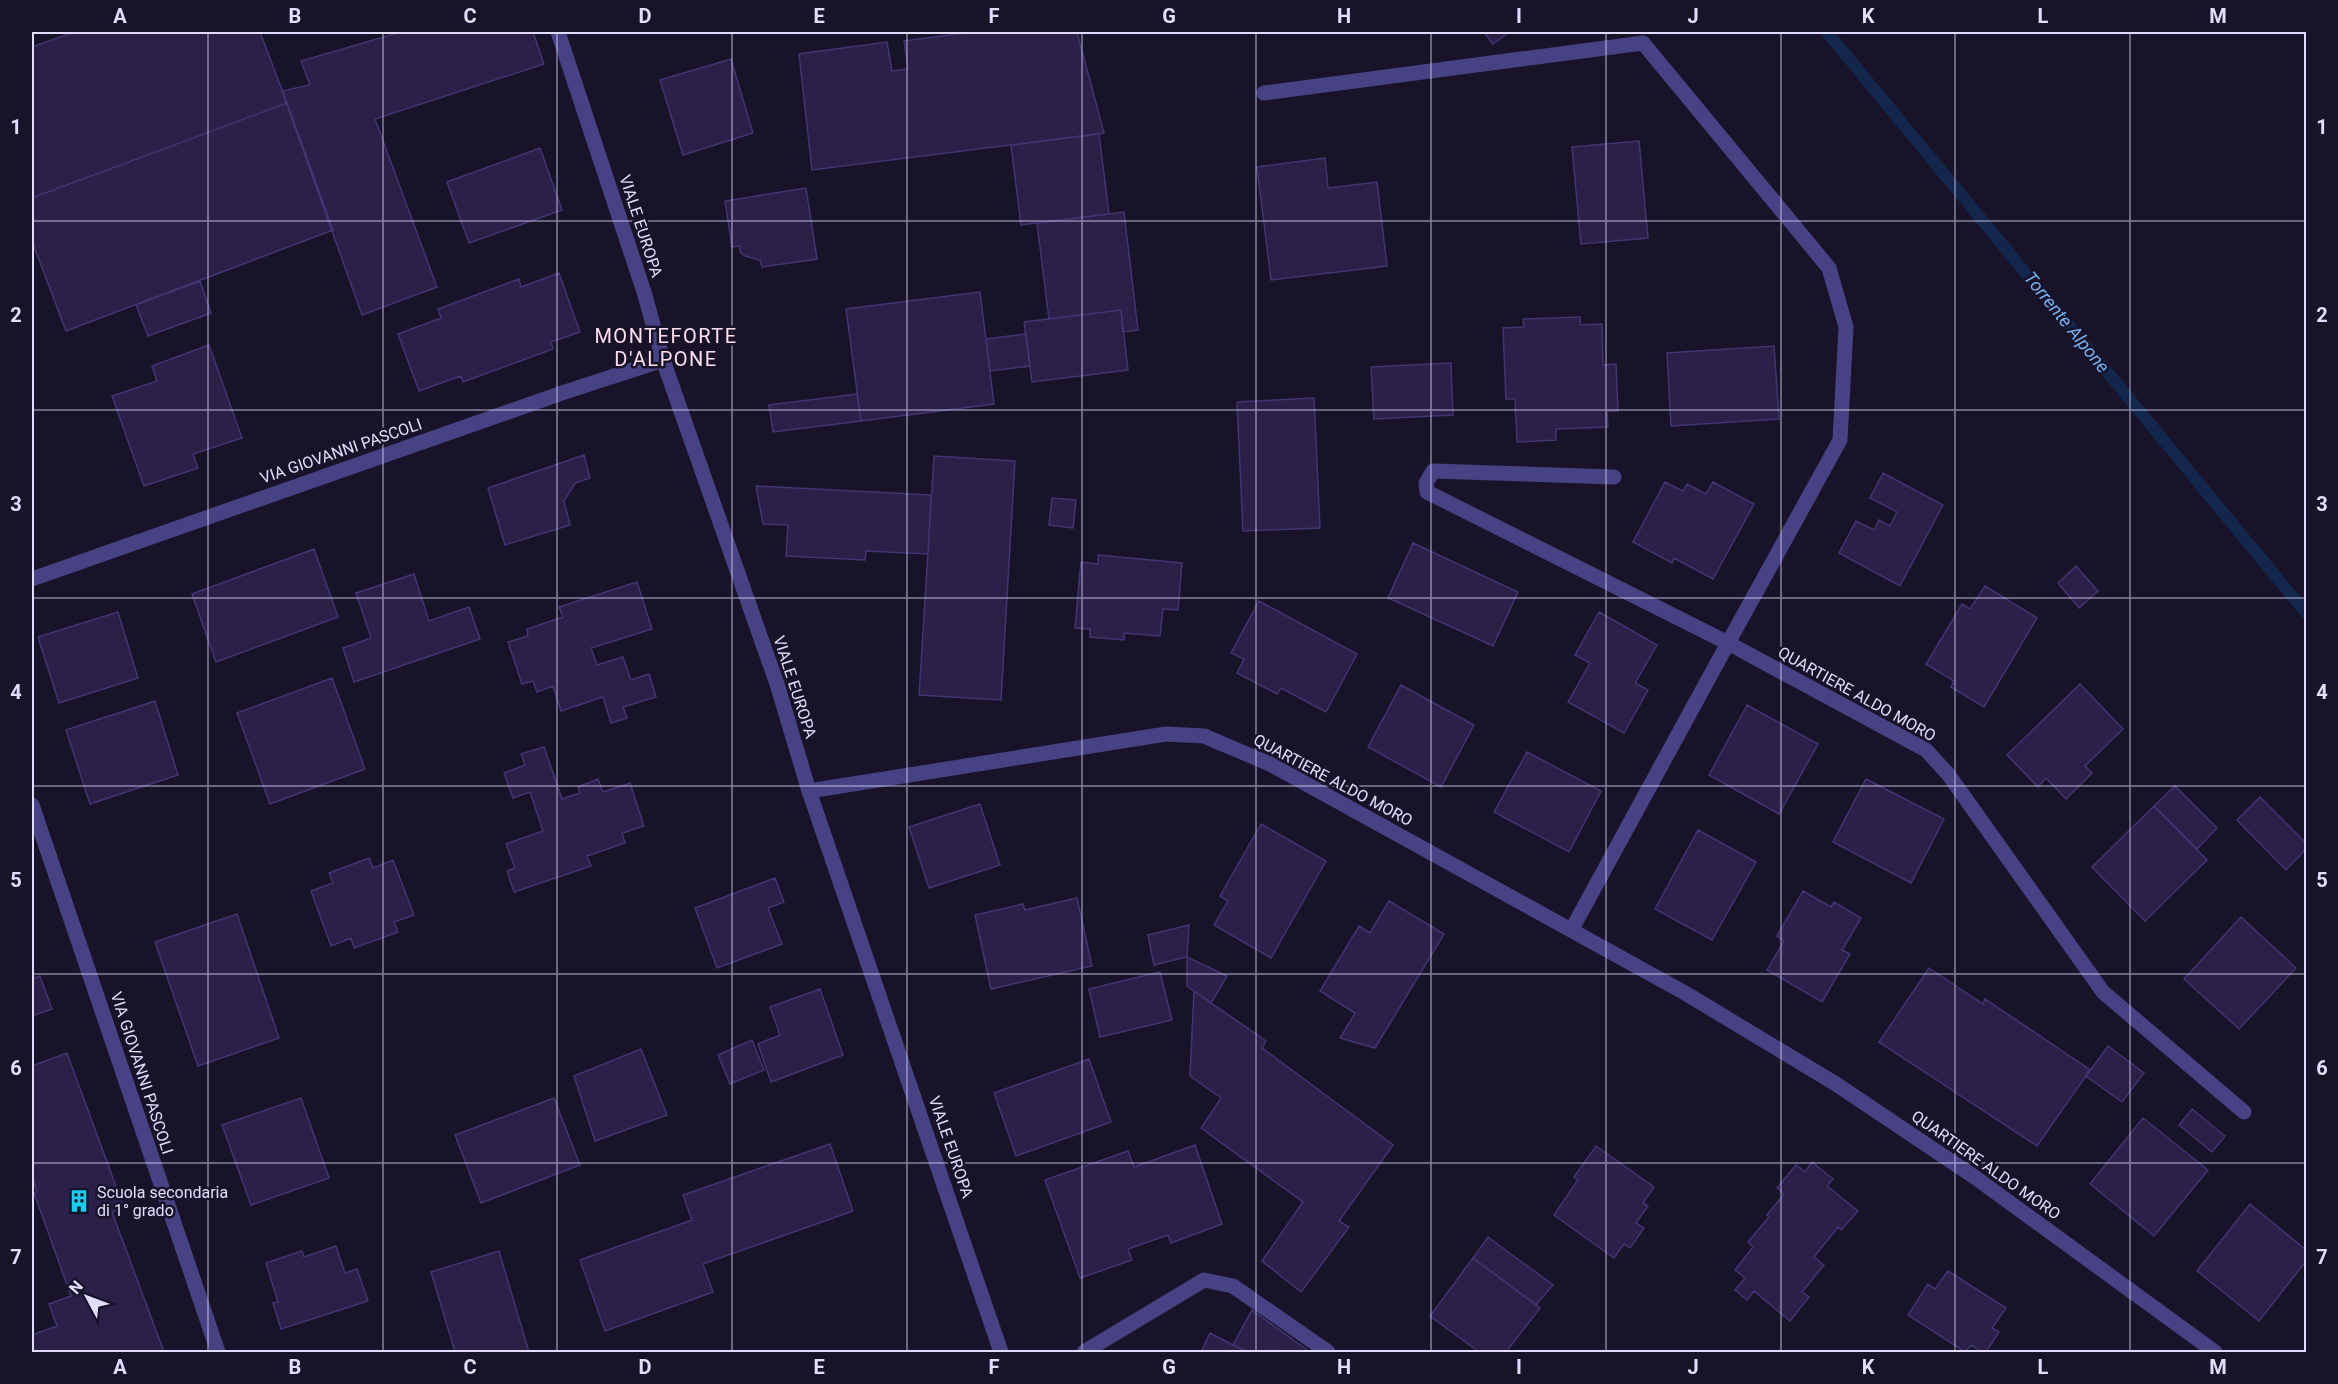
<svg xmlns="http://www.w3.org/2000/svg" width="2338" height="1384" font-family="Roboto,sans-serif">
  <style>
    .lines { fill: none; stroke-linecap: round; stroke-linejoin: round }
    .stream { stroke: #13264c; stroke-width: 12 }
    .building { fill: #2a2048; stroke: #433472; stroke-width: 1.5 }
    .minor { stroke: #474284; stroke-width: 15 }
    .tertiary { stroke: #474284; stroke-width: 15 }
    .grid { fill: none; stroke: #e2ddfc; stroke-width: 1.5; stroke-opacity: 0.55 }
    .labels { text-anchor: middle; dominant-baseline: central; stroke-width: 5; stroke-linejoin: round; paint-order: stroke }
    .street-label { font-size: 16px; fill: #e2ddfc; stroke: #181329 }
    .poi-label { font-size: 16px; fill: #e2ddfc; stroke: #181329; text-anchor: start }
    .water-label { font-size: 18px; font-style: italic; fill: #73b3f4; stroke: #181329 }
    .quarter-label { font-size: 20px; letter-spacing: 1.5px; fill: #fddff0; stroke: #181329 }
    .neatline { fill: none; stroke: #e2ddfc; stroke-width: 2 }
    .grid-label { font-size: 20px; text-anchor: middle; font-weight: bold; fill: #e2ddfc }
  </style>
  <rect width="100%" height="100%" fill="#181329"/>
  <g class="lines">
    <path class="stream" d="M 1827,32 L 2306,613"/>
  </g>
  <path class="building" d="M 74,32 L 260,32 L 287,103 L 32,198 L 32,47 Z
    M 401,32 L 533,32 L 544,64 L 375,119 L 437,287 L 362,315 L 282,91 L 310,85 L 301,61 Z
    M 972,32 L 1077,32 L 1104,133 L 812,170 L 799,54 L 887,42 L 892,71 L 908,69 L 904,41 Z
    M 1484,32 L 1509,32 L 1493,44 Z
    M 731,59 L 753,133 L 683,155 L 660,80 Z
    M 287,103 L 333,230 L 66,331 L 32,241 L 32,198 Z
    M 1099,134 L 1109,214 L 1021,225 L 1011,145 Z
    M 1639,141 L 1648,238 L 1581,244 L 1572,147 Z
    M 540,148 L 562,210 L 469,243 L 447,182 Z
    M 1325,158 L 1328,188 L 1377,182 L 1387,266 L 1271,280 L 1257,167 Z
    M 806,188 L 817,259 L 762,267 L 760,260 L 745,256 L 740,252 L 740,246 L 732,247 L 725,201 Z
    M 1124,212 L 1138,330 L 1123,332 L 1121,310 L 1049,319 L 1037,223 Z
    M 559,273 L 580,332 L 551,342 L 553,349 L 463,382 L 461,376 L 419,391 L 398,334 L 441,318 L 438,309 L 519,279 L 521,287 Z
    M 200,281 L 211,313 L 148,336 L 136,305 Z
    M 980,292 L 994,404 L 861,421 L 846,309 Z
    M 1121,310 L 1128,370 L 1032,382 L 1024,322 Z
    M 1580,317 L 1580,325 L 1602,324 L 1603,365 L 1616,364 L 1618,411 L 1607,411 L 1608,427 L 1556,429 L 1556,440 L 1517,442 L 1515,399 L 1506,399 L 1503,328 L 1524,327 L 1523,319 Z
    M 1026,334 L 1030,366 L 990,371 L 986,339 Z
    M 209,345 L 242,438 L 193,454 L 198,468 L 144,486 L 112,396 L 157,381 L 152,366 Z
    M 1774,346 L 1779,419 L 1671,426 L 1667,353 Z
    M 1451,363 L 1453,415 L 1374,419 L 1371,367 Z
    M 857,394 L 861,421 L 773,432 L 769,405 Z
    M 1314,398 L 1320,528 L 1243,531 L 1237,402 Z
    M 584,455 L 590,478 L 575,483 L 564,501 L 570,525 L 505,545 L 488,488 Z
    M 934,456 L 1015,461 L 1001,700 L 919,695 Z
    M 1883,473 L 1943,505 L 1900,586 L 1839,553 L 1856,521 L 1874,530 L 1879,520 L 1890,526 L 1897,512 L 1870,498 Z
    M 1665,482 L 1683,491 L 1687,484 L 1706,494 L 1713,482 L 1754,504 L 1713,579 L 1674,558 L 1672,563 L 1633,542 Z
    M 756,486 L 931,495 L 928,554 L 866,551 L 865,560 L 786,556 L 788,525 L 763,524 Z
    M 1052,498 L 1076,500 L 1073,528 L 1049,525 Z
    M 1413,543 L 1518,592 L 1493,646 L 1388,598 Z
    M 314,549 L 338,617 L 216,662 L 192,594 Z
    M 1098,555 L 1182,563 L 1178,610 L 1163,609 L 1160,636 L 1124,633 L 1124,640 L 1090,637 L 1090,629 L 1075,628 L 1081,562 L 1098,564 Z
    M 2076,566 L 2098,591 L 2079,608 L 2058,583 Z
    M 414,574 L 429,621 L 469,607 L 480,639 L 354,682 L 343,648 L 371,638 L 356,593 Z
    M 637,582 L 652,629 L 591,648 L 597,665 L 623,657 L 631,680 L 649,674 L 656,697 L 623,707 L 627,718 L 611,723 L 603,697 L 561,711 L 553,686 L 537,692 L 533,681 L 522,684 L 508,642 L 528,636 L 527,629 L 563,617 L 559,607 Z
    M 1985,586 L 2037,618 L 1984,707 L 1951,687 L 1954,681 L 1926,664 L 1962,604 L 1970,609 Z
    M 1259,601 L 1357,654 L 1326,712 L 1281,688 L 1277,694 L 1237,673 L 1244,659 L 1231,653 Z
    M 118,612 L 138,678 L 59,703 L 38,637 Z
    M 1599,612 L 1657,645 L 1635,683 L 1648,690 L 1624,733 L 1568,702 L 1590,663 L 1575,655 Z
    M 332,678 L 365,769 L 270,804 L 237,713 Z
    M 2080,684 L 2123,729 L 2085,766 L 2092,773 L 2066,799 L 2046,778 L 2038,787 L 2007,755 Z
    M 1401,685 L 1474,725 L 1441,787 L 1368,747 Z
    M 155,701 L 178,775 L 90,804 L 66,730 Z
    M 1747,705 L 1818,744 L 1779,814 L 1709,775 Z
    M 544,747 L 562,799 L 580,793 L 578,787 L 598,779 L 603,792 L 630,783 L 644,826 L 622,833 L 625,843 L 587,856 L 591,866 L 514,892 L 507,871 L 515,868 L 506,844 L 543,831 L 530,792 L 513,798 L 504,773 L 525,765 L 521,754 Z
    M 1527,752 L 1601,791 L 1569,852 L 1494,812 Z
    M 1866,779 L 1944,819 L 1911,883 L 1833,842 Z
    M 2175,786 L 2217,828 L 2197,849 L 2154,806 Z
    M 2260,797 L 2306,843 L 2306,849 L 2286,870 L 2237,820 Z
    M 980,804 L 1000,865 L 929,888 L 909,827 Z
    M 2154,806 L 2207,860 L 2145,921 L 2092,867 Z
    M 1261,824 L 1326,861 L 1271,958 L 1214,925 L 1228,901 L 1220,896 Z
    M 1698,830 L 1756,862 L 1712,940 L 1655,909 Z
    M 369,858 L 373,868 L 393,860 L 414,915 L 394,922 L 398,932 L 354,948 L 351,938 L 331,946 L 311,891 L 333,883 L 329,873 Z
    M 775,878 L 784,902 L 768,908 L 782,944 L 717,968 L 695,908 Z
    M 1803,891 L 1831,907 L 1834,902 L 1861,918 L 1842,950 L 1850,954 L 1822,1002 L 1767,970 L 1784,941 L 1777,936 Z
    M 1077,898 L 1092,966 L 991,989 L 975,915 L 1023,904 L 1025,910 Z
    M 1389,901 L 1444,934 L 1375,1048 L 1340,1038 L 1355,1013 L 1320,991 L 1359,926 L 1370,933 Z
    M 237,914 L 279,1038 L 198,1066 L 155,942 Z
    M 2241,917 L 2296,968 L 2239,1029 L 2184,979 Z
    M 1189,925 L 1187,957 L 1154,965 L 1148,935 Z
    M 1187,957 L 1227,976 L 1211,1003 L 1187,986 Z
    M 1929,968 L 1983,1004 L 1985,999 L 2089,1069 L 2086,1076 L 2037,1146 L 1879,1042 Z
    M 1160,972 L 1172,1020 L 1100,1037 L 1089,989 Z
    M 40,976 L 52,1009 L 32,1016 L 32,977 L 32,979 Z
    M 820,989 L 843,1055 L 771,1082 L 758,1044 L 780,1035 L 770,1007 Z
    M 1194,991 L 1266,1041 L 1262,1048 L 1393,1145 L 1339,1221 L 1349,1227 L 1301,1292 L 1262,1261 L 1303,1202 L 1201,1128 L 1221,1098 L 1190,1076 Z
    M 752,1040 L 764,1070 L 730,1084 L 718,1055 Z
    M 2108,1046 L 2144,1073 L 2122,1102 L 2086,1076 Z
    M 641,1049 L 667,1115 L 595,1141 L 574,1076 Z
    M 67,1053 L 124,1208 L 112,1212 L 164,1352 L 32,1352 L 32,1335 L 57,1326 L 49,1304 L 71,1296 L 34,1193 L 37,1192 L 32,1176 L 32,1066 Z
    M 1089,1059 L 1111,1122 L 1016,1156 L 994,1093 Z
    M 301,1098 L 329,1178 L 251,1205 L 222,1125 Z
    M 554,1098 L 580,1165 L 481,1203 L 455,1135 Z
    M 2192,1109 L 2225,1136 L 2212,1152 L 2179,1125 Z
    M 2143,1118 L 2208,1170 L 2154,1236 L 2090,1184 Z
    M 830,1144 L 853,1211 L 703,1264 L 713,1292 L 605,1331 L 580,1260 L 692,1220 L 683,1195 Z
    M 1195,1145 L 1222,1224 L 1171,1243 L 1168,1235 L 1128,1249 L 1132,1260 L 1080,1278 L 1045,1180 L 1128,1151 L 1134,1167 Z
    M 1596,1146 L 1654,1187 L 1643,1203 L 1648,1206 L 1636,1223 L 1644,1228 L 1630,1248 L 1624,1244 L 1614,1258 L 1554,1215 L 1578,1180 L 1574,1177 Z
    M 1812,1162 L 1833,1179 L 1827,1186 L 1858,1211 L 1841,1230 L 1838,1227 L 1814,1257 L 1824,1265 L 1802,1292 L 1809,1297 L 1790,1321 L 1754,1291 L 1747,1300 L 1735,1290 L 1745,1278 L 1735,1270 L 1753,1247 L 1748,1242 L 1769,1217 L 1767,1215 L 1784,1194 L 1777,1188 L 1796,1165 L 1805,1172 Z
    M 2250,1204 L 2306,1250 L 2306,1261 L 2259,1321 L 2197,1271 Z
    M 1488,1237 L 1553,1285 L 1536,1305 L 1473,1258 Z
    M 336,1246 L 345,1273 L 357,1269 L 368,1301 L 281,1329 L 273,1303 L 278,1302 L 266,1263 L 302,1251 L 304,1257 Z
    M 499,1251 L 529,1352 L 455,1352 L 431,1272 Z
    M 1473,1258 L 1540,1308 L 1506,1352 L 1479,1352 L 1430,1316 Z
    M 1948,1271 L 2006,1308 L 1992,1328 L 1999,1332 L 1986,1352 L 1982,1352 L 1971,1345 L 1965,1352 L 1908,1315 L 1928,1284 L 1935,1289 Z
    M 1252,1310 L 1310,1352 L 1275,1352 L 1271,1350 L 1269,1352 L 1248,1352 L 1233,1345 Z
    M 1210,1333 L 1233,1345 L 1248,1352 L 1201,1352 Z"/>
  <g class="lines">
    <path class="minor" d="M 1264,93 L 1643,43 L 1829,268 L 1846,327 L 1840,440 L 1728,643 L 1427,492 L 1426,483 L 1433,471 L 1614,477
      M 32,579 L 565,392 L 663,360
      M 809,791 L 1166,734 L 1204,736 L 1270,764 L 1685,993 L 1836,1084 L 1976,1178 L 2215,1352
      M 32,805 L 218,1352
      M 1572,929 L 1728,643 L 1926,750 L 1948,774 L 2103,992 L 2244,1112
      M 1084,1352 L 1204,1280 L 1233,1286 L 1328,1352"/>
    <path class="tertiary" d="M 558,32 L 644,292 L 663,360 L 777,684 L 809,791 L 1001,1352"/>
  </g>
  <path class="grid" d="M 208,32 L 208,1352M 383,32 L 383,1352M 557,32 L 557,1352M 732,32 L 732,1352M 907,32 L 907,1352M 1082,32 L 1082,1352M 1256,32 L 1256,1352M 1431,32 L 1431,1352M 1606,32 L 1606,1352M 1781,32 L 1781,1352M 1955,32 L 1955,1352M 2130,32 L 2130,1352M 32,221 L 2306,221M 32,410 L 2306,410M 32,598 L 2306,598M 32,786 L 2306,786M 32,974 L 2306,974M 32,1163 L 2306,1163"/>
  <defs>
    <g id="building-bare" transform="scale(1.8)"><path d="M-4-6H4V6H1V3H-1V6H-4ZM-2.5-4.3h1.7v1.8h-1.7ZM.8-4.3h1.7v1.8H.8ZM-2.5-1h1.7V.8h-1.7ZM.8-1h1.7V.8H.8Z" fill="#18ceed" stroke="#181329" stroke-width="2.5" paint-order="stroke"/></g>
  </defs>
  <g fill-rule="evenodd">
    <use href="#building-bare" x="79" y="1201"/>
  </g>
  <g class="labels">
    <g class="street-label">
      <text transform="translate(641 226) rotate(72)">VIALE EUROPA</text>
      <text transform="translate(341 451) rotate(-19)">VIA GIOVANNI PASCOLI</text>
      <text transform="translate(795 687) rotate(72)">VIALE EUROPA</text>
      <text transform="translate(1857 694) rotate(29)">QUARTIERE ALDO MORO</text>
      <text transform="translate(1333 780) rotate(28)">QUARTIERE ALDO MORO</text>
      <text transform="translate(142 1073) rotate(72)">VIA GIOVANNI PASCOLI</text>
      <text transform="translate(951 1147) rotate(71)">VIALE EUROPA</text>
      <text transform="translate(1986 1165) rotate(35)">QUARTIERE ALDO MORO</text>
    </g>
    <g class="poi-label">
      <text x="97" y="1192">Scuola secondaria<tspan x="97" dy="18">di 1° grado</tspan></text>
    </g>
    <g class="water-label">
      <text transform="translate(2067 322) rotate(51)">Torrente Alpone</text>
    </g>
    <g class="quarter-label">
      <text x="666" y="336">MONTEFORTE<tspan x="666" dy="23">D'ALPONE</tspan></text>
    </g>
  </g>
  <rect width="2338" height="1384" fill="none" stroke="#181329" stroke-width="66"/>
  <g transform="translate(87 1297) rotate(311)" stroke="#181329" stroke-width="4.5" paint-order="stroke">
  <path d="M0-4.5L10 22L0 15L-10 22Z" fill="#e2ddfc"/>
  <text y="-9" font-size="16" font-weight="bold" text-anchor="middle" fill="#e2ddfc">N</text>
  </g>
  <rect x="33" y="33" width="2272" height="1318" class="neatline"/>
  <g class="grid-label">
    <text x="120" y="23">A</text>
    <text x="295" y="23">B</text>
    <text x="470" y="23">C</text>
    <text x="645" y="23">D</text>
    <text x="819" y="23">E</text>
    <text x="994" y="23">F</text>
    <text x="1169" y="23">G</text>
    <text x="1344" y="23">H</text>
    <text x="1519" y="23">I</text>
    <text x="1693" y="23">J</text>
    <text x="1868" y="23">K</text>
    <text x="2043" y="23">L</text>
    <text x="2218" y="23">M</text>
    <text x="16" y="134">1</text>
    <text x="2322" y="134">1</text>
    <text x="16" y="322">2</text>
    <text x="2322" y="322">2</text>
    <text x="16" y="511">3</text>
    <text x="2322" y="511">3</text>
    <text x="16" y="699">4</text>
    <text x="2322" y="699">4</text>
    <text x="16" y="887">5</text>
    <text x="2322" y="887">5</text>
    <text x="16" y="1075">6</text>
    <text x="2322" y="1075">6</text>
    <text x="16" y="1264">7</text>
    <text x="2322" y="1264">7</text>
    <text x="120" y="1374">A</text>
    <text x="295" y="1374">B</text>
    <text x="470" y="1374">C</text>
    <text x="645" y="1374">D</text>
    <text x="819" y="1374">E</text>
    <text x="994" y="1374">F</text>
    <text x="1169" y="1374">G</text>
    <text x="1344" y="1374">H</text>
    <text x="1519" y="1374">I</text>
    <text x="1693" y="1374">J</text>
    <text x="1868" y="1374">K</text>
    <text x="2043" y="1374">L</text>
    <text x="2218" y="1374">M</text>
  </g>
</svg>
